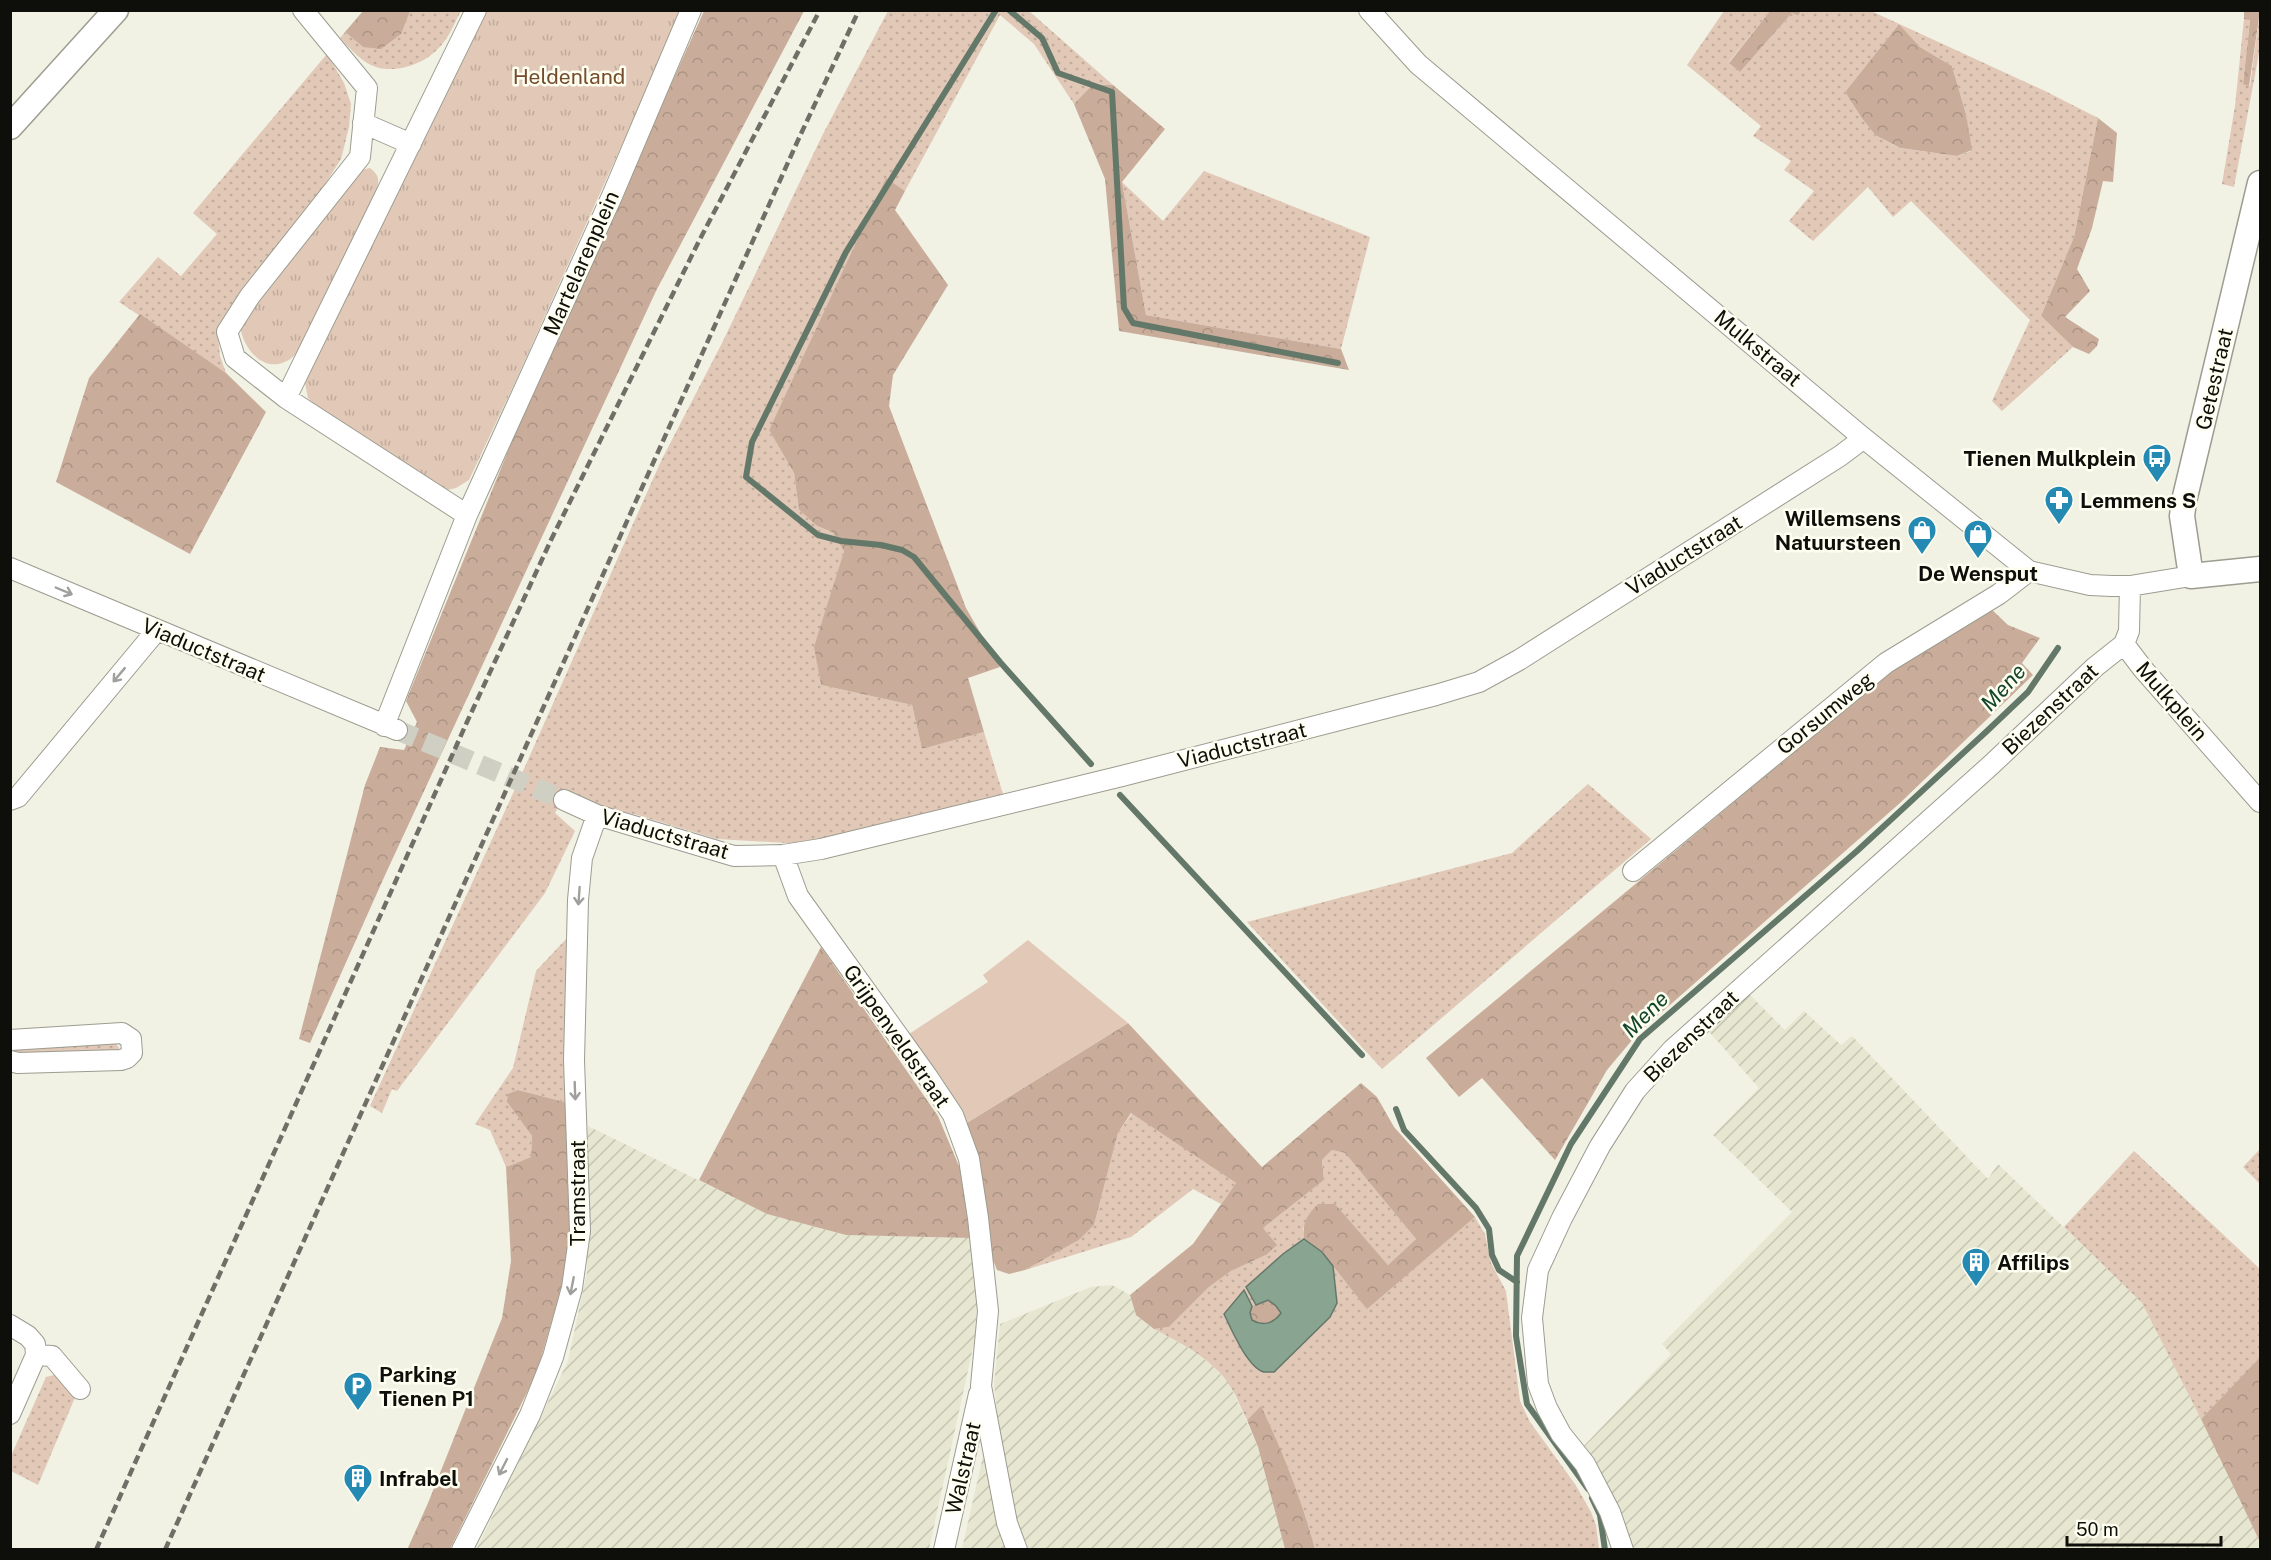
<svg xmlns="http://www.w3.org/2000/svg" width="2271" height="1560" font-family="'Public Sans',sans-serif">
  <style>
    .industrial { fill: url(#industrial-furrows) }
    .grass { fill: url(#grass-dots); fill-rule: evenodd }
    .forest { fill: url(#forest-crowns) }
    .park { fill: url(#park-tufts) }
    .garden { fill: #e1c8b7 }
    .water { fill: #89a592; stroke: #647869; stroke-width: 1.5 }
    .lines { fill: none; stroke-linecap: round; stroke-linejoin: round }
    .stream { stroke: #647869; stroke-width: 6 }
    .minor-tunnel { stroke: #cfcfc3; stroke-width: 20; stroke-dasharray: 20 10; stroke-linecap: butt }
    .minor-casing { stroke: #9c9c90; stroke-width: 22 }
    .tertiary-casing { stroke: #9c9c90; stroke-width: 27 }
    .minor { stroke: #fff; stroke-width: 20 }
    .tertiary { stroke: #fff; stroke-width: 24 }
    .rail { stroke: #6f6f68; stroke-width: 4.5; stroke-dasharray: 9 4.5; stroke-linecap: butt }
    .oneway { stroke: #9f9f9d }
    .labels { text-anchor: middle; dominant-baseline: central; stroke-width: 5; stroke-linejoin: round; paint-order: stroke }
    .park-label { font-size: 21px; fill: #754c2d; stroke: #fefef1 }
    .street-label { font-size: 21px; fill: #0e0e0a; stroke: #fefef1 }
    .poi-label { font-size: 21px; font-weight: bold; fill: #0e0e0a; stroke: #fefef1; text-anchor: start }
    .water-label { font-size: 22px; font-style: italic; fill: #13462b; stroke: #fefef1 }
  </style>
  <defs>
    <pattern id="industrial-furrows" width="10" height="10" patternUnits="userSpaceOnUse" patternTransform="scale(1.5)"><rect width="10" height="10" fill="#e6e6d1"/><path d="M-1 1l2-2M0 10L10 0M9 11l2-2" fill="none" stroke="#c4c4b2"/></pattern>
    <pattern id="grass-dots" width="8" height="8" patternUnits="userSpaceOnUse" patternTransform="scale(1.5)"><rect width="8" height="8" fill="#e1c8b7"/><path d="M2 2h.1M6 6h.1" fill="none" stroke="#c0ab9c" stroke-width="1.8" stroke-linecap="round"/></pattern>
    <pattern id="forest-crowns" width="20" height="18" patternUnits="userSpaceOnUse" patternTransform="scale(1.5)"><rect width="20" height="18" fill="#c9ad9a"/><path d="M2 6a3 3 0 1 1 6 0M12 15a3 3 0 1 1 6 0" fill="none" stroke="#ab9483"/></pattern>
    <pattern id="park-tufts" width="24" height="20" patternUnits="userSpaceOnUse" patternTransform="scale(1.5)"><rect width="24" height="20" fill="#e1c8b7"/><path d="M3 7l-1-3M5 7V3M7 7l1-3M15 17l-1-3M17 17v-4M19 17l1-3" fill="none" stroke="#c0ab9c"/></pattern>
  </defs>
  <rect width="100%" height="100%" fill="#f1f1e4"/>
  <path class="industrial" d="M 1746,991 L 1785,1030 L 1804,1011 L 1841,1045 L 1852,1036 L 1988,1179 L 1998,1164 L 2142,1303 L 2211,1438 L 2260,1542 L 2260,1549 L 1634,1549 L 1616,1501 L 1580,1450 L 1671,1354 L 1662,1344 L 1792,1212 L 1713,1135 L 1759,1088 L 1704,1026 Z
    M 588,1126 L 767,1214 L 846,1235 L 970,1238 L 977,1303 L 975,1338 L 929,1549 L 476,1550 L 568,1361 L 587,1272 Z
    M 1112,1285 L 1130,1295 L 1136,1315 L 1154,1329 L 1183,1344 L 1212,1365 L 1230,1385 L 1258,1447 L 1285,1549 L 1027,1549 L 1019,1532 L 1002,1454 L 994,1384 L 1000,1324 L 1091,1287 Z
    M 983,1456 L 1008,1549 L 962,1549 Z"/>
  <path class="grass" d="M 410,11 L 461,11 C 455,21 451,34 443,43 C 429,62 400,74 376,67 C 362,63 350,48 340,38 L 345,32 L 363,47 L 407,15 Z
    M 888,11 L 1029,11 L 1113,85 L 1092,85 L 1074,104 L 1034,44 L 1000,15 L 905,191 L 886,179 L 769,430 L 794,473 L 799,510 L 817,526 L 832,532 L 844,551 L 815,647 L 821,685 L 912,705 L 922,749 L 984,732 L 1003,794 L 804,844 L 717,839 L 634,814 L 596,807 L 567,791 L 555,813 L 575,831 L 545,893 L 397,1091 L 392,1089 L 382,1113 L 370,1106 L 515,789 L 661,461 L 722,343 L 823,134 Z
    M 1724,11 L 1770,11 L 1729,62 L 1740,72 L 1792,13 L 1798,16 L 1801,11 L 1871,11 L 2045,91 L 2098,118 L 2074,237 L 2041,316 L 2073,347 L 2002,411 L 1992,401 L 2030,320 L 1911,201 L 1893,217 L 1868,187 L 1813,241 L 1789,221 L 1814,191 L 1784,170 L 1791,161 L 1753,136 L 1761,126 L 1687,65 ZM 1899,24 L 1920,47 L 1952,66 L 1966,114 L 1971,151 L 1957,156 L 1899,148 L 1875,135 L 1861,117 L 1845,92 Z
    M 2260,11 L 2260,48 L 2234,187 L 2222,184 L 2235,106 L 2244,19 L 2250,19 L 2243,83 L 2250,86 Z
    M 327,54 L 344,83 L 351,104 L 349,127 L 341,159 L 311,206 L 232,308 L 218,336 L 220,356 L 226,373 L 119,302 L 158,257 L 181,276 L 217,234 L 193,213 Z
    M 1204,171 L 1370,237 L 1341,349 L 1146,315 L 1122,182 L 1163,221 Z
    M 1588,784 L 1651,839 L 1382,1069 L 1247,922 L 1512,853 Z
    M 568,937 L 565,1102 L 518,1090 L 507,1102 L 532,1136 L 531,1157 L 506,1167 L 490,1130 L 475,1124 L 513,1068 L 536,971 Z
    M 115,1042 L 119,1048 L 118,1052 L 11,1054 L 10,1047 Z
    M 1132,1113 L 1236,1183 L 1221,1204 L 1193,1189 L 1131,1237 L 1025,1270 L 1079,1240 L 1094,1225 L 1118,1133 Z
    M 2260,1149 L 2260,1184 L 2243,1167 Z
    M 1332,1150 L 1345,1153 L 1416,1239 L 1388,1265 L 1335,1205 L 1303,1228 L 1304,1239 L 1283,1254 L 1247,1287 L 1256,1305 L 1252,1306 L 1244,1291 L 1231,1329 L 1337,1303 L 1333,1266 L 1367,1308 L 1475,1217 L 1485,1234 L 1491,1263 L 1506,1291 L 1520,1401 L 1530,1422 L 1575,1484 L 1591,1512 L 1596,1525 L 1599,1549 L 1315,1549 C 1302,1500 1283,1453 1261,1407 L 1247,1420 C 1241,1409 1237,1396 1230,1386 C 1213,1359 1181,1343 1154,1329 L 1169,1327 L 1209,1287 L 1231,1271 L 1266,1255 L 1263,1228 L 1324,1180 L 1322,1160 Z
    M 2134,1151 L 2260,1269 L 2260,1357 L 2201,1419 L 2142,1303 L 2064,1227 Z
    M 54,1375 L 79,1388 L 38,1485 L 11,1471 L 11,1456 L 46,1377 Z"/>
  <path class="forest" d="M 363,11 L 363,10 L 410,11 L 401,34 L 381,49 L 363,47 L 345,32 Z
    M 704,11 L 804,11 L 656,291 L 386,873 L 310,1043 L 299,1039 L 365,785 L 380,747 L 404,750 L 417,722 L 406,701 L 526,407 Z
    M 1770,11 L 1801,11 L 1798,16 L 1792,13 L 1740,72 L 1729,63 Z
    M 2244,11 L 2260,11 L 2249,86 L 2243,84 L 2250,20 L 2244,19 Z
    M 1899,24 L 1920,47 L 1952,66 L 1966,114 L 1972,150 L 1957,156 L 1900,148 L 1875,135 L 1861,117 L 1845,92 Z
    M 1092,85 L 1113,85 L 1165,129 L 1122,182 L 1146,315 L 1341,349 L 1349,370 L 1119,331 L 1105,179 L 1074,104 Z
    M 2098,118 L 2117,133 L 2113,182 L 2103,181 L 2092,228 L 2077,269 L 2090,291 L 2065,317 L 2099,339 L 2097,346 L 2089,354 L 2073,347 L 2041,316 L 2074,237 Z
    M 886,178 L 905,191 L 895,210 L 948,285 L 893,375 L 889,406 L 966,608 L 1000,667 L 968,678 L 984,732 L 922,749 L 912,705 L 821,685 L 814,647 L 844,551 L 832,532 L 817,526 L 799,510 L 794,473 L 769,430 Z
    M 140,314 L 226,373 L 266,412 L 190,554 L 56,482 L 89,378 Z
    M 1988,606 L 2008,625 L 2040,638 L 2022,663 L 2033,675 L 1900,803 L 1638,1033 L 1607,1070 L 1555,1160 L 1482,1078 L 1459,1097 L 1426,1058 L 1898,666 Z
    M 821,947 L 938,1116 L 961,1171 L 970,1238 L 846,1235 L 767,1214 L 699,1180 Z
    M 1128,1023 L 1262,1167 L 1361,1083 L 1377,1097 L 1394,1127 L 1475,1217 L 1367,1309 L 1322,1252 L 1304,1239 C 1302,1223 1307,1215 1318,1204 L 1335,1204 L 1388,1265 L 1416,1239 L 1345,1153 L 1332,1150 L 1322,1160 L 1324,1180 L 1263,1228 L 1277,1245 L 1266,1255 L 1231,1271 L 1209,1287 L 1169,1327 L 1154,1329 L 1136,1315 L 1130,1295 L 1193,1244 L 1236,1183 L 1131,1113 L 1118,1133 L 1094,1225 L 1079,1240 L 1025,1270 L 1009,1274 L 997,1270 L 989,1250 L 965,1124 Z
    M 518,1090 L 565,1102 L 572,1190 L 567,1268 L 537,1372 L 450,1549 L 407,1550 L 428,1503 L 502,1318 L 511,1261 L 506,1167 L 531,1157 L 532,1136 L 507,1102 L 508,1094 Z
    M 1268,1300 L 1276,1306 L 1281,1313 C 1273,1322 1263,1327 1252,1320 L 1250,1313 L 1252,1306 Z
    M 2260,1357 L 2260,1542 L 2201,1419 Z
    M 1261,1406 C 1283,1453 1302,1500 1315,1549 L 1285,1549 L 1258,1447 L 1247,1420 Z"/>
  <path class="park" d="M 484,11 L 682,11 L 516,380 L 469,480 L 456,488 L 443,491 L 315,405 L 308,398 L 304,378 Z
    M 370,168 C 381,176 379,183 375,194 L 296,354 C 271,379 244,354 240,326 L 357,171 Z"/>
  <path class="garden" d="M 1028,940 L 1128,1023 L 965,1124 L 956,1104 L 909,1034 L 988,982 L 983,975 Z"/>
  <path class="water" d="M 1304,1239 L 1322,1252 L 1333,1266 L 1337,1303 L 1330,1317 L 1274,1372 C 1273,1372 1265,1372 1264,1372 C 1248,1368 1231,1329 1224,1314 L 1244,1290 L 1252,1306 L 1250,1313 L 1252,1320 C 1263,1327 1274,1323 1281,1313 L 1276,1306 L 1268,1300 L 1256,1305 L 1246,1287 L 1283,1254 Z"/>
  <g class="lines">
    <path class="stream" d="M 996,10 L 846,252 L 752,442 L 746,477 L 818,535 L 841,541 L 881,545 L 902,550 L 914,557 L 1000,662 L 1091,764
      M 1009,10 L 1042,38 L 1058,73 L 1112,92 L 1124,308 L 1133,323 L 1338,363
      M 1120,795 L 1362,1055
      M 1396,1109 L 1404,1130 L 1476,1208 L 1489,1229 L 1492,1255 L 1499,1270 L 1517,1282
      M 1588,1489 L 1527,1404 L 1516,1336 L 1517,1256 L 1571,1144 L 1640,1039 L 1857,851 L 1987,731 L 2028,692 L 2058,648
      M 1592,1498 L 1600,1515 L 1605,1550"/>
    <path class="minor-tunnel" d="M 397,730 L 564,800"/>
    <g class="minor-casing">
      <path id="minor" d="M 303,10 L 367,88 L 360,157 L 250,296 L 227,332 L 235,358 L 286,398 L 467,515
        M 1369,10 L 1418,64 L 1861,436 L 2029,571 L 2090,585 L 2112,586 L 2130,586 L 2191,576
        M 363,123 L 411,144
        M 286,398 L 476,10
        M 10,568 L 397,730
        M 2124,644 L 2143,669 L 2260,802
        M 384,726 L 467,515 L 612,196 L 691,10
        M 10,800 L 18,797 L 157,630
        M 564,800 L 597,815 L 734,856 L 783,855 L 821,849 L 1122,776 L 1436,695 L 1479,682 L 1519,660 L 1840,456 L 1856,444 L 1861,436
        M 783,855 L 798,896 L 927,1076 L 953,1115 L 969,1159 L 978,1218 L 988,1311 L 981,1386 L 1007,1523 L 1017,1550
        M 1633,871 L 1886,663 L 1999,594 L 2029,571
        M 10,1040 L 122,1033 L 131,1039 L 132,1053 L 127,1058 L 121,1060 L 18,1063 L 10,1061
        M 10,1325 L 28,1336 L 35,1344 L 36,1355 L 10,1414
        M 36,1355 L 52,1356 L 80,1389
        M 462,1550 L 530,1415 L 553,1357 L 572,1288 L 580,1231 L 574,1060 L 578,900 L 582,858 L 597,815
        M 944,1550 L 979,1394
        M 1623,1550 L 1610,1512 L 1585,1464 L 1561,1434 L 1547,1408 L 1538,1384 L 1532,1318 L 1538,1270 L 1562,1218 L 1600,1146 L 1635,1091 L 1672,1050 L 1991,765 L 2095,667 L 2124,644 L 2129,631 L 2130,586"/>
    </g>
    <g class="tertiary-casing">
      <path id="tertiary" d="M 10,127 L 116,10
        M 2260,183 L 2184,501 L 2182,516 L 2191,576 L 2260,569"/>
    </g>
    <use href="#minor" class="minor"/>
    <use href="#tertiary" class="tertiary"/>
    <path class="rail" d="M 96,1550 L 467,722 L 551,540 L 699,241 L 820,10
      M 165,1550 L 799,138 L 859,10"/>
  </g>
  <defs><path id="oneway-shaft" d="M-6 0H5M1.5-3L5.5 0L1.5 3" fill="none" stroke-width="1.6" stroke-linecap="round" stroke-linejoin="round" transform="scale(1.5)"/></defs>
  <g class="oneway">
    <use href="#oneway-shaft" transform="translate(64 591) rotate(23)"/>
    <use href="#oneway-shaft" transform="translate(119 675) rotate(130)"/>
    <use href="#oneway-shaft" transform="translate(579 896) rotate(94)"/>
    <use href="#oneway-shaft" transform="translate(575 1091) rotate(88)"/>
    <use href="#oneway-shaft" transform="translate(572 1286) rotate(101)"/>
    <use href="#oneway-shaft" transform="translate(503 1467) rotate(117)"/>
  </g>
  <defs>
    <g id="bus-pin" transform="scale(1.5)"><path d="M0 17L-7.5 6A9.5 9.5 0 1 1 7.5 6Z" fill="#258ab3" stroke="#fefef1"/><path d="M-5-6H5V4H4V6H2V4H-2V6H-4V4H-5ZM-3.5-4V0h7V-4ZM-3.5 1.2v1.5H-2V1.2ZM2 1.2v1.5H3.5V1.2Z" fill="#fff"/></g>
    <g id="pharmacy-pin" transform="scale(1.5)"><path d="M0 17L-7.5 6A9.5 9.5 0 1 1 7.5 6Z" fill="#258ab3" stroke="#fefef1"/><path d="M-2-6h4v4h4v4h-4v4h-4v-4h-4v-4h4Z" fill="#fff"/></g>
    <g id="shop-pin" transform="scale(1.5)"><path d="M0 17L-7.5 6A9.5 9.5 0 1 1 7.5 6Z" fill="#258ab3" stroke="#fefef1"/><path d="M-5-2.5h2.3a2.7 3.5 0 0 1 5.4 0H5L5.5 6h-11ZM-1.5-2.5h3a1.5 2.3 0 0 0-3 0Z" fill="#fff"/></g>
    <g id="building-pin" transform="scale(1.5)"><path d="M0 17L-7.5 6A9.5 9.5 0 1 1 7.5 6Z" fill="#258ab3" stroke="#fefef1"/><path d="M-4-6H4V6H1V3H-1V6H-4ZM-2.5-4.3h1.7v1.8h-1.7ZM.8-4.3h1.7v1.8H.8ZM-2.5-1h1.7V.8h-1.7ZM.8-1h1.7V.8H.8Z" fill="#fff"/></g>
    <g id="parking-pin" transform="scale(1.5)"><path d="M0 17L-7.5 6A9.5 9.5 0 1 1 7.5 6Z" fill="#258ab3" stroke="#fefef1"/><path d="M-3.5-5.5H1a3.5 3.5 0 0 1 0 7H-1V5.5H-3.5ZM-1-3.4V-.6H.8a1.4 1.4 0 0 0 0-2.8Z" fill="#fff"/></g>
  </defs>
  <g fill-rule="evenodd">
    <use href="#bus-pin" x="2157" y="458"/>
    <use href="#pharmacy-pin" x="2059" y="500"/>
    <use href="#shop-pin" x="1922" y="530"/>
    <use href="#shop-pin" x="1978" y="534"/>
    <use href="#building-pin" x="1976" y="1262"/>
    <use href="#parking-pin" x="358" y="1386"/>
    <use href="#building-pin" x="358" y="1478"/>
  </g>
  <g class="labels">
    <g class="park-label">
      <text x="569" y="76">Heldenland</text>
    </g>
    <g class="street-label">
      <text transform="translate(581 263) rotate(-66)">Martelarenplein</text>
      <text transform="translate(1758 348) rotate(40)">Mulkstraat</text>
      <text transform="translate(2214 379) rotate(-77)">Getestraat</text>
      <text transform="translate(1684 555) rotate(-32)">Viaductstraat</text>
      <text transform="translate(204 650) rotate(23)">Viaductstraat</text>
      <text transform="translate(2172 701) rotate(49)">Mulkplein</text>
      <text transform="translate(2050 709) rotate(-43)">Biezenstraat</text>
      <text transform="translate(1825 713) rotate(-39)">Gorsumweg</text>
      <text transform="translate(1242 745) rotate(-14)">Viaductstraat</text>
      <text transform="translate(665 834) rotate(16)">Viaductstraat</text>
      <text transform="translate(897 1036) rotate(55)">Grijpenveldstraat</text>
      <text transform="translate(1691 1036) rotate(-44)">Biezenstraat</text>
      <text transform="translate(577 1193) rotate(-90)">Tramstraat</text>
      <text transform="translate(963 1468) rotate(-77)">Walstraat</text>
    </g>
    <g class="poi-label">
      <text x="2136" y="458" text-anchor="end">Tienen Mulkplein</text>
      <text x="2080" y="500">Lemmens S</text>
      <text x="1901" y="518" text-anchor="end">Willemsens<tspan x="1901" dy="24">Natuursteen</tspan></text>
      <text x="1978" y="573" text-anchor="middle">De Wensput</text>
      <text x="1997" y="1262">Affilips</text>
      <text x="379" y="1374">Parking<tspan x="379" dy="24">Tienen P1</tspan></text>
      <text x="379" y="1478">Infrabel</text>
    </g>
    <g class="water-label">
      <text transform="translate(2003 687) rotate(-48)">Mene</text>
      <text transform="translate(1645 1014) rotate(-45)">Mene</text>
    </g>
  </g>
  <rect width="2271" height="1560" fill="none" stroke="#0e0e0a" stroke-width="24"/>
  <path d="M2067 1536v9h154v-9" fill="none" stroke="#0e0e0a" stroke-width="3"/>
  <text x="2076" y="1536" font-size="18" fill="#0e0e0a" stroke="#fefef1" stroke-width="4.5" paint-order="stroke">50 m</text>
</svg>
